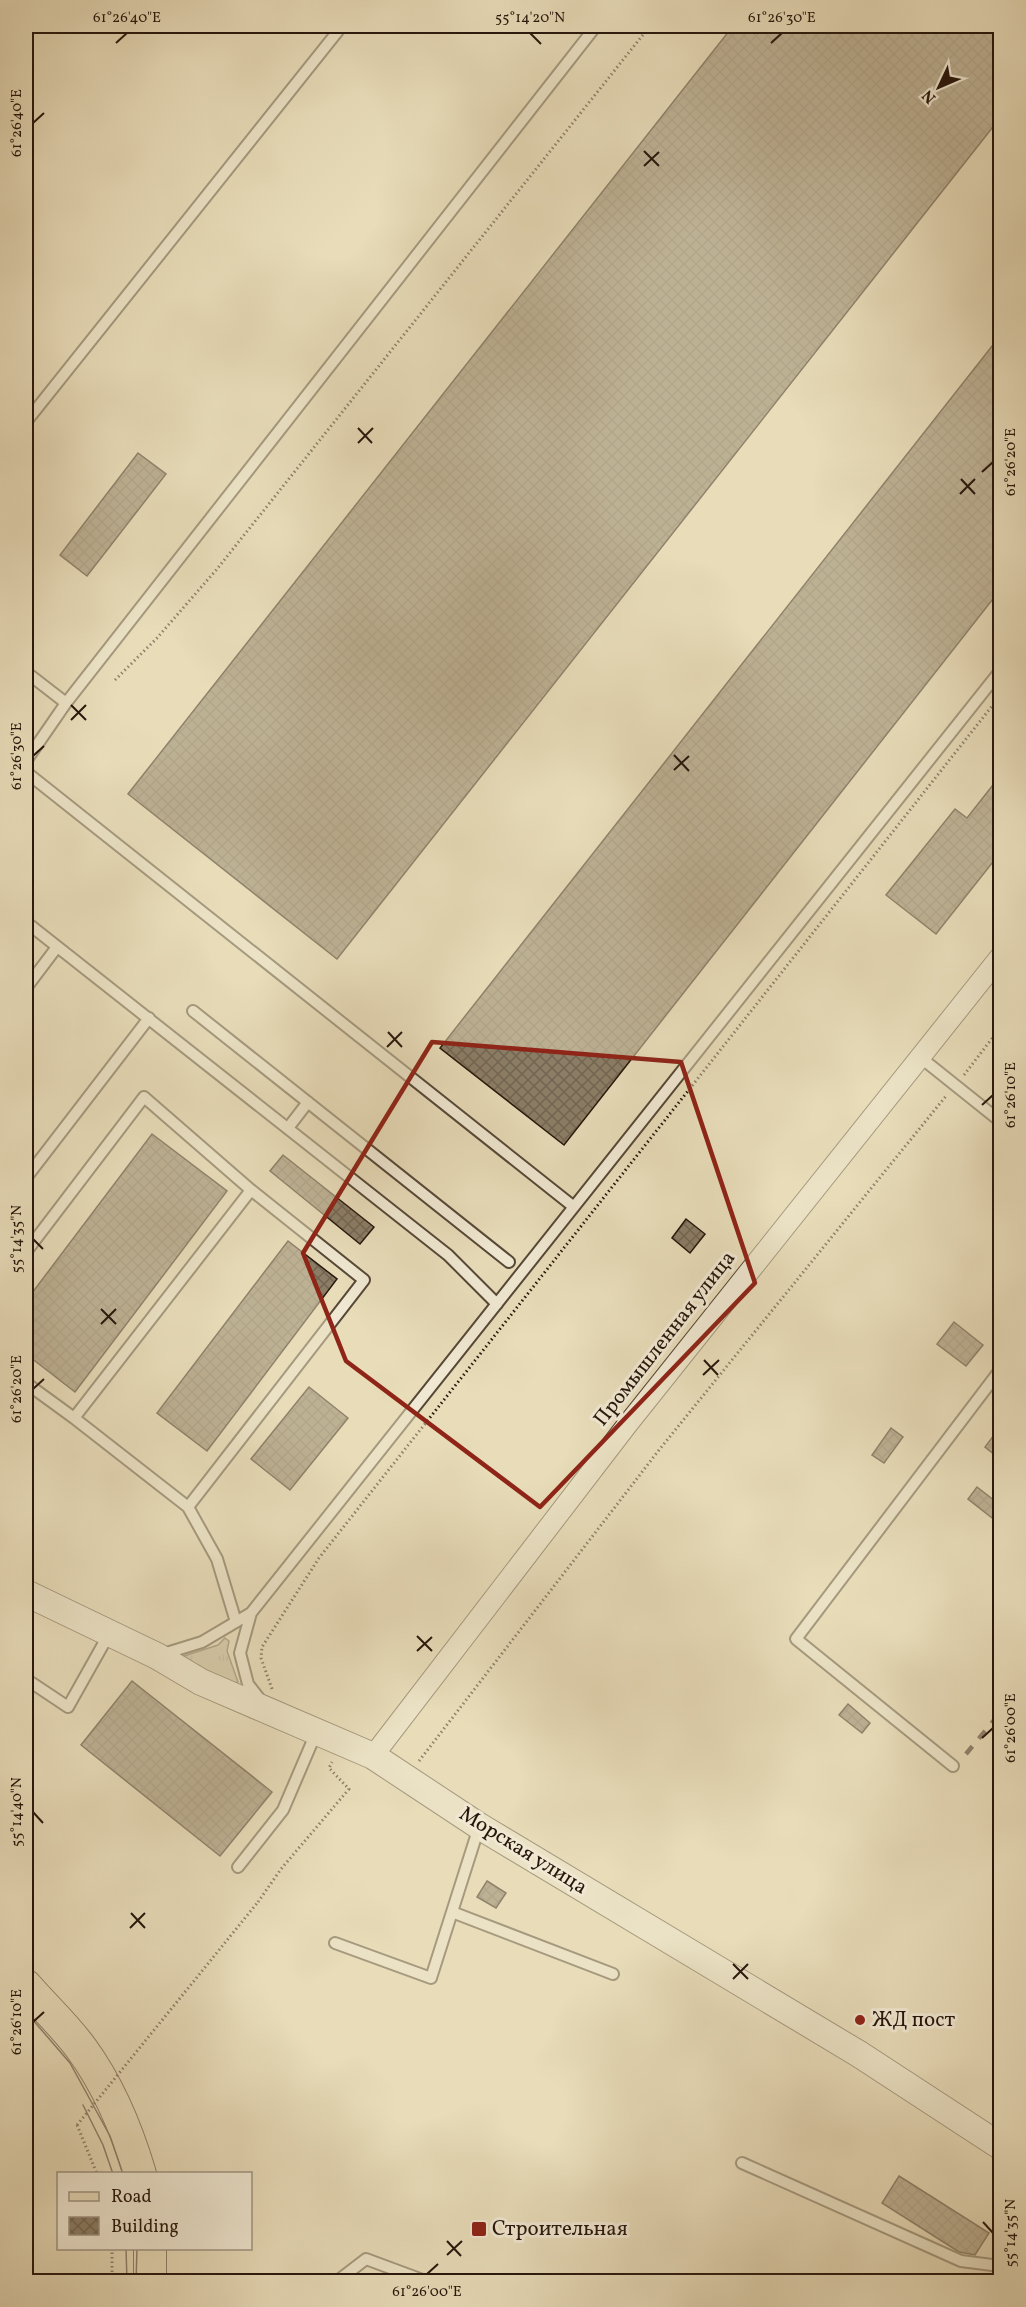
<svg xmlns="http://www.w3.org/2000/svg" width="1026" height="2307" font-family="Vollkorn,serif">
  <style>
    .grass { fill: url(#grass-tufts); stroke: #766854; stroke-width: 1.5 }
    .building { fill: url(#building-cross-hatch); stroke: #26160c; stroke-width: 1.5 }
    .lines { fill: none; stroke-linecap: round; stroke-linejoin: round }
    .service-casing { stroke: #564837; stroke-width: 14 }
    .minor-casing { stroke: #564837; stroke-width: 22 }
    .tertiary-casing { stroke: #564837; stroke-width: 28 }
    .primary-casing { stroke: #26160c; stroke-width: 34 }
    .path { stroke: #26160c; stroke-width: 3; stroke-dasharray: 1.5 3; stroke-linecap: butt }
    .service { stroke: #f0e8d2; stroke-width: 10 }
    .minor { stroke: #f0e8d2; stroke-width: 20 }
    .tertiary { stroke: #f0e8d2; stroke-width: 26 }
    .primary { stroke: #e8dcb9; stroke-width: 32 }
    .tram { stroke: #26160c; stroke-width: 1.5 }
    .rail { stroke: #26160c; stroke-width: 4.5; stroke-dasharray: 10 10; stroke-linecap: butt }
    .path-bridge { stroke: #26160c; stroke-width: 3; stroke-dasharray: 1.5 3; stroke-linecap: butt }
    .marked { fill: none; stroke: #8f2418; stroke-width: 4.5; stroke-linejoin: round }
    .ticks { fill: none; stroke: #26160c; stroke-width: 2 }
    .poi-dot { fill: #8f2418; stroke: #f0e8d2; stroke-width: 2 }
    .labels { text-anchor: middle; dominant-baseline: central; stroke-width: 6; stroke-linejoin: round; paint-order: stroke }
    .street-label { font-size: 21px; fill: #26160c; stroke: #f0e8d2 }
    .poi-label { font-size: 21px; fill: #26160c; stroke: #f0e8d2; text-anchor: start }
    .neatline { fill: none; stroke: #26160c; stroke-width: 2 }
    .ticks-label { font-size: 15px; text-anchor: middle; fill: #26160c }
  </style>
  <defs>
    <pattern id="grass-tufts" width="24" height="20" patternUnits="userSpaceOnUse" patternTransform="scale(1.5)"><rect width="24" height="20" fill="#c7ba9c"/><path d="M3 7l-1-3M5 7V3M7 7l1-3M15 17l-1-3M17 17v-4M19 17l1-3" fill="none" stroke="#ab9f85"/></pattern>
    <pattern id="building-cross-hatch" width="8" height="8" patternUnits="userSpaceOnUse" patternTransform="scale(1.5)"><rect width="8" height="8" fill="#8b7d66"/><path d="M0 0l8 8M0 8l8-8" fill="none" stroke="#716552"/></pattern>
  </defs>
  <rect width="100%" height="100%" fill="#e8dcb9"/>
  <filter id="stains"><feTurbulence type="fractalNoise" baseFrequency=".00333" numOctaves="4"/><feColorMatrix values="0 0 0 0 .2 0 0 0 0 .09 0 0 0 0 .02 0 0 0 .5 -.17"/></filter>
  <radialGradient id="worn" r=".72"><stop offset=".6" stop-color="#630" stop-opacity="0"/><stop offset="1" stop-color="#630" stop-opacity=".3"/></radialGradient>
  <path class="grass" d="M 225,1638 L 229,1641 L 227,1651 L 238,1682 L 234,1683 L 188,1662 L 184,1656 L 218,1645 Z"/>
  <path class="building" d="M 733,26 L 1000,26 L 1000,118 L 337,959 L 128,794 Z
    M 1000,336 L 1000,590 L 564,1145 L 440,1048 Z
    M 138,453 L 166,474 L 87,576 L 60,555 Z
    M 1000,776 L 1000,853 L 936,934 L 886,895 L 955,809 L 967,818 Z
    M 152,1134 L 227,1191 L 75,1392 L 26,1354 L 26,1301 Z
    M 283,1155 L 374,1227 L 360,1244 L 270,1171 Z
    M 686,1219 L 705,1234 L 690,1253 L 672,1238 Z
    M 288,1241 L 337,1279 L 207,1451 L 157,1413 Z
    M 954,1322 L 983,1345 L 966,1366 L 937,1344 Z
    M 309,1387 L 348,1418 L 290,1490 L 251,1459 Z
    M 1000,1427 L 1000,1459 L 985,1447 Z
    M 891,1428 L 903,1437 L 884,1463 L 872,1455 Z
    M 977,1487 L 1000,1505 L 992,1518 L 968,1499 Z
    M 132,1681 L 272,1792 L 220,1856 L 81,1745 Z
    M 848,1704 L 870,1723 L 862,1733 L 839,1715 Z
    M 487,1881 L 506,1893 L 496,1908 L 477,1897 Z
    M 899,2176 L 989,2233 L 975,2255 L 959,2252 L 882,2203 Z"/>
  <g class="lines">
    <g class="service-casing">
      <path id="service" d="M 26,422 L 342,26
        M 26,672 L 66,703 L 596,26
        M 26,761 L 66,703
        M 26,772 L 574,1207
        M 26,922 L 448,1255 L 497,1304
        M 26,988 L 57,947
        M 193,1011 L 509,1262
        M 920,1057 L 1000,1121
        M 288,1128 L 308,1102
        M 26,1178 L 149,1018
        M 26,1252 L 144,1097 L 251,1190 L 364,1280 L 188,1507
        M 26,1383 L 74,1418
        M 251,1613 L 240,1653 L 248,1684 L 262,1702
        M 236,1622 L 217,1559 L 188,1507 L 74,1418 L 251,1190
        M 160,1655 L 202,1642 L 251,1613 C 501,1299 752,986 1000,671
        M 26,1679 L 68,1707 L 109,1634
        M 953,1766 L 796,1639 L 1000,1370
        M 238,1867 L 283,1810 L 316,1733
        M 452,1912 L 613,1974
        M 335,1943 L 431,1978 L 479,1827
        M 742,2163 L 961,2261 L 1000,2266
        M 336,2282 L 366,2259 L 428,2282"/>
    </g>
    <g class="minor-casing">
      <path id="minor" d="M 373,1756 L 627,1425 L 1000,957"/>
    </g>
    <g class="tertiary-casing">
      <path id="tertiary" d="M 26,1593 L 157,1656 L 201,1682 L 373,1756 L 479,1826 L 859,2054 L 1000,2146"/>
    </g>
    <g class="primary-casing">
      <path id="primary" d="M 26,1986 C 44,2007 65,2026 81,2048 C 109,2086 127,2130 140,2174
        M 150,2282 L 150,2248"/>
    </g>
    <path class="path" d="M 115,680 L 157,638 L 217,569 L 650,26
      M 964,1075 L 1000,1028
      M 272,1689 L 261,1658 L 262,1647 L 319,1558 L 1000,696
      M 419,1761 L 659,1450 L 946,1096
      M 258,1902 L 281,1869 L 349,1789 L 329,1768 L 332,1762
      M 77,2125 L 97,2174
      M 112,2248 L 112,2282"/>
    <use href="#service" class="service"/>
    <use href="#minor" class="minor"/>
    <use href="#tertiary" class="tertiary"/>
    <use href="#primary" class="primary"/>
    <path class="tram" d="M 26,2012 L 70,2063 L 110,2136 L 123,2174
      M 83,2105 L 103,2145 L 113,2174
      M 126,2248 L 127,2282
      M 136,2282 L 137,2248"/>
    <path class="rail" d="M 966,1754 L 1000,1713"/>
    <path class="path-bridge" d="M 77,2125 L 258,1902"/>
  </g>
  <path d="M0 0H1026V2307H0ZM 432,1042 L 681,1062 L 755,1283 L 540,1507 L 346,1361 L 303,1253 Z" fill="#e8dcb9" fill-opacity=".55" fill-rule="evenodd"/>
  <path class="marked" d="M 432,1042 L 681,1062 L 755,1283 L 540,1507 L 346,1361 L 303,1253 Z"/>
  <path class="ticks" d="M 530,33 L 541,44M 116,43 L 127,33M 771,43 L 782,33M 33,123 L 44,113M 644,151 L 659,166M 644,166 L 659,152M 358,428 L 372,443M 358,443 L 373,428M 982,472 L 993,462M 961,479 L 975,494M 960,494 L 975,479M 71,705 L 86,720M 71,720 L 86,705M 674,755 L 689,771M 33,756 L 44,746M 674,770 L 689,756M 388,1032 L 402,1047M 387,1047 L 402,1032M 982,1105 L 993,1095M 33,1239 L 43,1249M 101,1309 L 116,1324M 101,1324 L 116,1309M 704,1360 L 718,1375M 703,1375 L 719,1360M 33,1389 L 44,1379M 417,1636 L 432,1651M 417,1651 L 432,1637M 982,1738 L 993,1728M 33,1812 L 43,1823M 131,1913 L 145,1928M 130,1928 L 145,1913M 733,1964 L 748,1979M 733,1979 L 748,1964M 33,2022 L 44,2012M 983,2222 L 993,2233M 447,2241 L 461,2256M 447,2255 L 462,2241M 427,2274 L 438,2264"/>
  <g class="poi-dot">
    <circle cx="860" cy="2020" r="6"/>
    <rect x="471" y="2221" width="16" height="16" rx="3"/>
  </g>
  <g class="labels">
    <g class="street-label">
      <text transform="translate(665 1339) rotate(-52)">Промышленная улица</text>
      <text transform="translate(523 1851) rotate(32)">Морская улица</text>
    </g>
    <g class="poi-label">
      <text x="872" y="2020">ЖД пост</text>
      <text x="492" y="2229">Строительная</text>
    </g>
  </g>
  <rect width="1026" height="2307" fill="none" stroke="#e8dcb9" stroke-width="66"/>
  <rect x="57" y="2172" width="195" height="78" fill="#f0e8d2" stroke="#9f9483" stroke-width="1.5"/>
  <rect x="69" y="2192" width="30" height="9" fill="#e8dcb9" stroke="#9f9483" stroke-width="1.5"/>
  <text x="111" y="2202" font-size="18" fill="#26160c">Road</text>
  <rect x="69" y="2217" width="30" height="18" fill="url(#building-cross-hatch)" stroke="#9f9483" stroke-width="1.5"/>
  <text x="111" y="2232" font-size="18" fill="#26160c">Building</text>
  <g transform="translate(939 87) rotate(226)" stroke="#f0e8d2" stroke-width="4.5" paint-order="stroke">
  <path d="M0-4.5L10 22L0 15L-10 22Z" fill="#26160c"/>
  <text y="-9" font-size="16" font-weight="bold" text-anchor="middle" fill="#26160c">N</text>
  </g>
  <rect x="33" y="33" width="960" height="2241" class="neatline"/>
  <g class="ticks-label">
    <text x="127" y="22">61°26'40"E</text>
    <text x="530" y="22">55°14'20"N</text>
    <text x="782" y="22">61°26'30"E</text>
    <text transform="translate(16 123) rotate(-90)" y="5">61°26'40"E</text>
    <text transform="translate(1010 462) rotate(-90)" y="5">61°26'20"E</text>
    <text transform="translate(16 756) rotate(-90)" y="5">61°26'30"E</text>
    <text transform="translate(1010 1095) rotate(-90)" y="5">61°26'10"E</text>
    <text transform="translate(16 1239) rotate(-90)" y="5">55°14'35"N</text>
    <text transform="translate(16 1389) rotate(-90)" y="5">61°26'20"E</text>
    <text transform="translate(1010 1728) rotate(-90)" y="5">61°26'00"E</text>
    <text transform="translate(16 1812) rotate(-90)" y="5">55°14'40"N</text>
    <text transform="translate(16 2022) rotate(-90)" y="5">61°26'10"E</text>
    <text transform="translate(1010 2233) rotate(-90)" y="5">55°14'35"N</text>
    <text x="427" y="2296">61°26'00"E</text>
  </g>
  <rect width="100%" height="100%" filter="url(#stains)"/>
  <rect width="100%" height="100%" fill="url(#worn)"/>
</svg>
